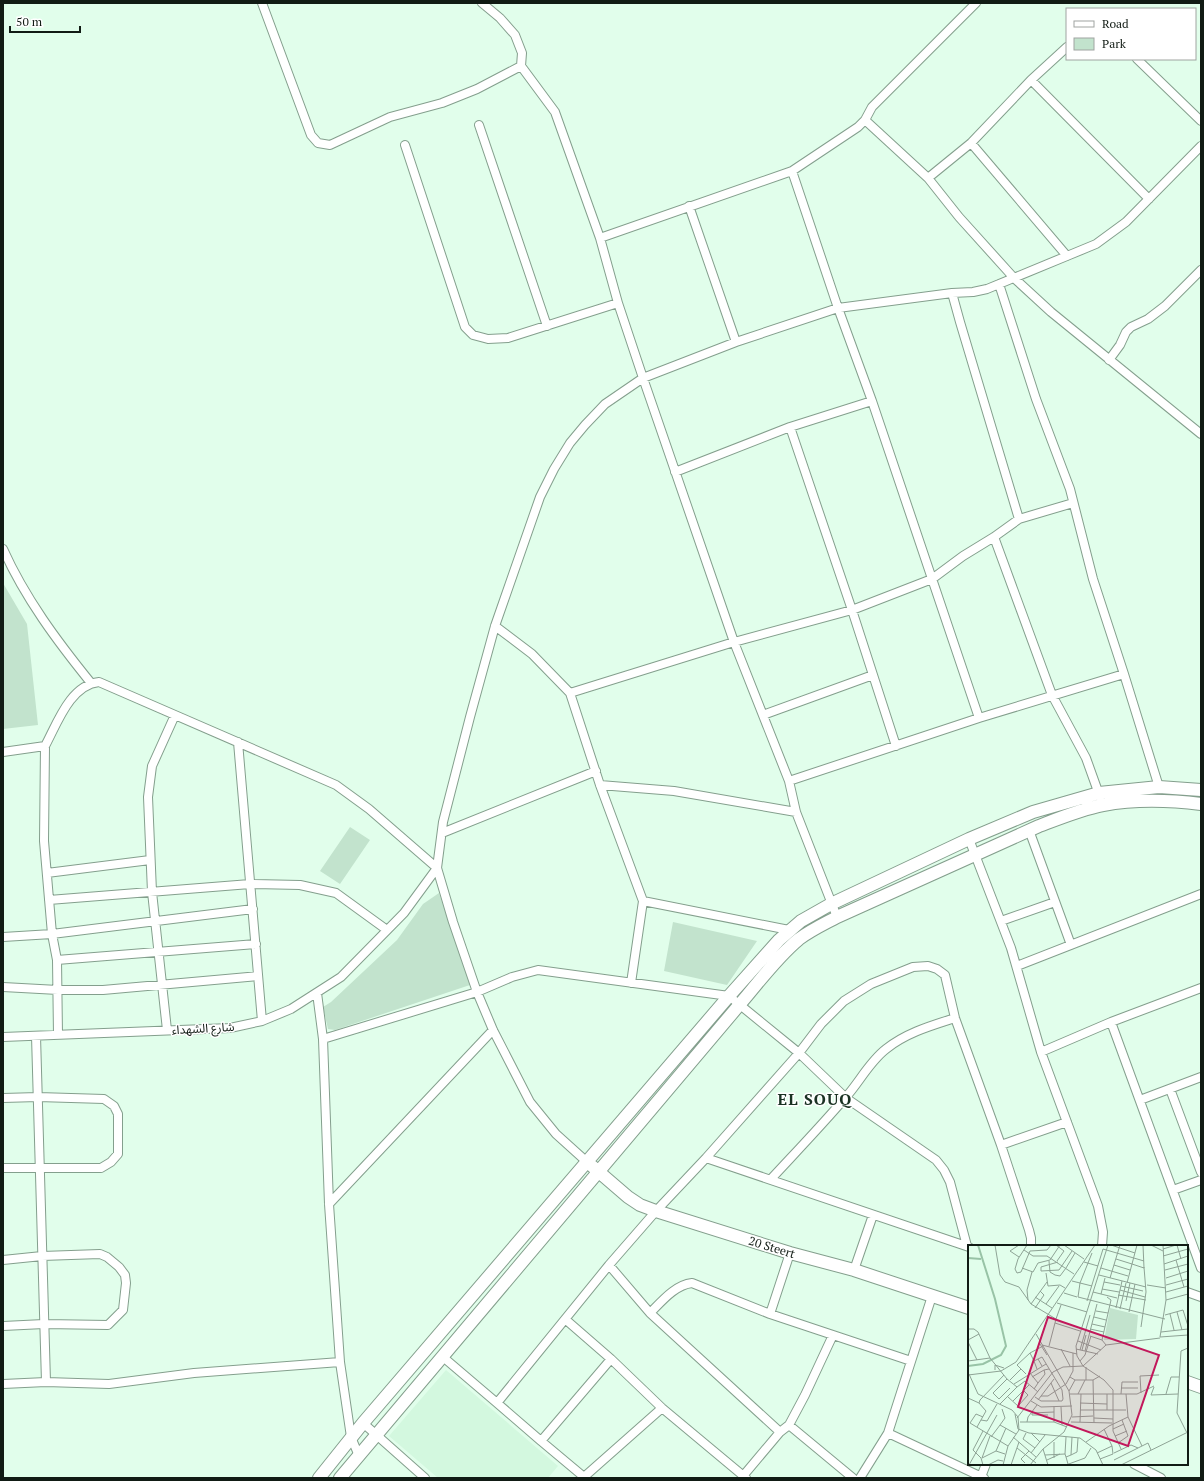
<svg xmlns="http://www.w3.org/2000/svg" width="1204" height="1481" font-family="'PT Serif','Noto Sans Arabic',serif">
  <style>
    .built { fill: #d3f8df }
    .green { fill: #c2e3cd }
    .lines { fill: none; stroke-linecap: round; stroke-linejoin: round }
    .street-casing { stroke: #849f8d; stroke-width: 10 }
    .secondary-casing { stroke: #849f8d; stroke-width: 14 }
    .street { stroke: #fff; stroke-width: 8 }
    .secondary { stroke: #fff; stroke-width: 12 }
    .labels { text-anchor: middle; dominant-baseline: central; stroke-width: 3; stroke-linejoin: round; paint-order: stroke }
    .street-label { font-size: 12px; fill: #111b14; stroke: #fff }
    .district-label { font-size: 16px; font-weight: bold; letter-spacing: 1px; fill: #1a3223; stroke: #fff }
    .inset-river { fill: none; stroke: #98c3a6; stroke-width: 2 }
    .inset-road { fill: none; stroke: #8ea395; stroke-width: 1 }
    .view { fill: #c2185b; fill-opacity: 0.15; stroke: #c2185b; stroke-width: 2 }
    .inset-edge { fill: none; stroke: #111b14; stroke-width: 2 }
  </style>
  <rect width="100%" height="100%" fill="#e1feeb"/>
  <path class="built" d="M 446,1370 L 558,1466 L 548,1478 L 438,1478 L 389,1436 Z"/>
  <path class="green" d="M 3,583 L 27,624 L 38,725 L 3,729 Z
    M 350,827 L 370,840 L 340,884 L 320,871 Z
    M 439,893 L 470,985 L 335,1030 L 328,1029 L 323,1007 L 331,1002 L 397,940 L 423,904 Z
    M 673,922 L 757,941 L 727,985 L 664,971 Z"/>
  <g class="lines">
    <g class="street-casing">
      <path id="street" d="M 262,3 L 311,135 L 318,143 L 330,145 L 390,117 L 442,103 L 477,89 L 521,66
        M 482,3 L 500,18 L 515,35 L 522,53 L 521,66 L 555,112 L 600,238 L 618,303 L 643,378 L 734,642 L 789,781 L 796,812 L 837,917
        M 1137,59 L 1201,121
        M 1031,80 L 1149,199
        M 865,120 L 872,107 L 976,3
        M 479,125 L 547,326
        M 971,143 L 1067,256
        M 405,145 L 465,327 L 473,335 L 488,339 L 508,338 L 618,303
        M 792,171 L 838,308 L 872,401 L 979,718
        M 928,178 L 971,143 L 1031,80 L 1067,47
        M 689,206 L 736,342
        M 600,238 L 792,171 L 858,127 L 865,120 L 928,178 L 959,217 L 1014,278 L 1051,312 L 1201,434
        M 999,284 L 1036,399 L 1070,489 L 1093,579 L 1124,674 L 1159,787
        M 952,293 L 960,322 L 1019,519
        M 1109,360 L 1120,345 L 1126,332 L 1131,327 L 1148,319 L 1165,306 L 1201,270
        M 790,427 L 852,610 L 896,746
        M 675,472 L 790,427 L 872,401
        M 994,537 L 1052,695 L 1086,758 L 1100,797
        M 3,549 C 25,598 57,641 91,683
        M 495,626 L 532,654 L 570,693 L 600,785 L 643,901 L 631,983
        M 570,693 L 734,642 L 852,610 L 932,579 L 963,556 L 994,537 L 1019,519 L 1073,503
        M 763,715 L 873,675
        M 238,742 L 262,1021
        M 45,746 L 44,841 L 52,934 L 57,960 L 58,1035
        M 3,752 L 45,746 C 57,724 70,685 99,682 L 336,785 L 369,809 L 437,868
        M 789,781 L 979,718 L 1124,674
        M 600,785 L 674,791 L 796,812
        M 1029,830 L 1071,945
        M 442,833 L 596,771
        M 969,839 L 1011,948 L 1041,1052 L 1098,1206 L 1103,1232 L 1102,1246
        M 47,873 L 150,860
        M 49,900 L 250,884 L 300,885 L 336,893 L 387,930
        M 643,901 L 789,930
        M 1001,921 L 1055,902
        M 3,937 L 52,934 L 253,909
        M 57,960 L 256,944
        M 1017,966 L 1201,894
        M 3,987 L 58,990 L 103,990 L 258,976
        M 317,993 L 323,1039 L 477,992 L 512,977 L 538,970 L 729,996 L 799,1053 L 846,1098 L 936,1160 L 944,1170 L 950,1182 L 967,1246
        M 1111,1022 L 1201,1268
        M 167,1030 L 152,892 L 148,797 L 152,766 L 175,715
        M 36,1036 L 46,1382
        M 3,1037 L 230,1028 L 262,1021 L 291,1009 L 341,977 L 404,913 L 437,868
        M 323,1039 L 329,1204 L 340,1362 L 351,1437 L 359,1456
        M 1041,1052 L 1111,1022 L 1201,988
        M 1170,1089 L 1201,1172
        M 3,1098 L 38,1097 L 104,1099 L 114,1106 L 118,1114 L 118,1154 L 111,1162 L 101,1168 L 3,1168
        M 1140,1100 L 1201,1077
        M 1001,1145 L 1067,1122
        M 706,1158 L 969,1247
        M 587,1162 L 556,1134 L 530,1102 L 493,1030 L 477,992 L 453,922 L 437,868 L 443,822 L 470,717 L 495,626 L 540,497 L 554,469 L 570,443 L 585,425 L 605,404 L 643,378 L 736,342 L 838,308 L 952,293 L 973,292 L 987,289 L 1067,256 L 1096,244 L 1126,222 L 1201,146
        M 771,1179 C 796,1152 821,1126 845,1098 C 859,1083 869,1062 886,1049 C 906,1033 930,1026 955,1018
        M 1173,1190 L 1201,1180
        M 329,1204 L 493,1030
        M 3,1260 L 42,1256 L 100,1254 L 107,1257 L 119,1267 L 125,1275 L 126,1283 L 123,1310 L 108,1325 L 44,1324 L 3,1326
        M 609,1265 L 650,1313 C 662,1301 675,1285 692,1283 L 770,1314 L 833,1335
        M 854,1270 L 873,1215
        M 1187,1292 L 1201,1297
        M 650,1313 L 780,1432
        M 770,1314 L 790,1253
        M 565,1319 L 611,1359 L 662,1408 L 746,1478
        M 443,1357 L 497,1403
        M 611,1359 L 541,1441 L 497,1403 L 609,1265 L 656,1211 L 706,1158 L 799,1053 L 821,1024 L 844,1001 L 871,984 L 913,967 L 928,966 L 937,969 L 945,975 L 955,1018 L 1001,1145 L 1029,1230 L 1031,1238 L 1031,1246
        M 3,1384 L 46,1382 L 109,1384 L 194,1373 L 340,1362
        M 363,1423 L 425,1478
        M 789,1425 L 853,1478
        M 888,1433 L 984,1478
        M 541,1441 L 584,1477 L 662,1408
        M 1134,1464 L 1161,1478
        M 743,1476 L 780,1432 L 789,1425 L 805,1395 L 833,1335 L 911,1361
        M 981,1477 L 986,1464
        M 860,1478 L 888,1433 L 932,1296"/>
    </g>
    <g class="secondary-casing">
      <path id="secondary" d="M 592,1166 L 628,1197 L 640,1205 L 656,1211 L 790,1253 L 854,1270 L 969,1308
        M 1187,1382 L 1201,1387
        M 319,1478 L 363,1423 L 729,996 L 779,940 L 801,921 L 831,904 L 969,839 L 1033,812 L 1099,793 L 1159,787 L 1201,790
        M 340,1478 L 740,1004 C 759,982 777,957 799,939 C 811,930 824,924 837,917 L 1039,826 C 1060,818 1082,809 1103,805 C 1135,799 1169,800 1201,804"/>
    </g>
    <use href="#street" class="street"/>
    <use href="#secondary" class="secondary"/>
  </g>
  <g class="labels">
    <g class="street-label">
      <text transform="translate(203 1028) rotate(-3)">شارع الشهداء</text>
      <text transform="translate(772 1247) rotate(17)">20 Steert</text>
    </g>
    <g class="district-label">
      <text x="815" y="1099">EL SOUQ</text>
    </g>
  </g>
  <g transform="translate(968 1245)">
    <rect width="220" height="220" fill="#e1feeb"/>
    <path d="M 142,63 L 170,70 L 168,94 L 136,95 Z" fill="#c2e3cd"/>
    <path class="inset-river" d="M 0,13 L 13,14M 0,121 L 15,119 L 33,110 L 38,101 L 27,54 L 10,0"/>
    <path class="inset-road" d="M 27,0 L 32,30 L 37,37 L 51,42 L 63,59M 59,0 L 50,14 L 47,24 L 49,28 L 53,27 L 62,6 L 79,5 L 83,0M 88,0 L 96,6 L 89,16M 96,0 L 116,14M 143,0 L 167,8M 183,0 L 195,6M 195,0 L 198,55 L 192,92 L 220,90M 209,0 L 213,14M 195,4 L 208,0M 56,5 L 65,11 L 79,11 L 106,29M 195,11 L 220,4M 51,12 L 42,6 L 51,0M 148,14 L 164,19M 208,15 L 216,42M 81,16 L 82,27 L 87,30 L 92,31 L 98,23M 90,17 L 73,22 L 73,26 L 91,25 L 104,6M 116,17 L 130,21M 164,19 L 176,23 L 175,0M 196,19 L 220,11M 146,20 L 162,25M 54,23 L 65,27 L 70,18 L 82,15 L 92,0M 98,23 L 107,8M 133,23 L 160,31M 197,25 L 220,19M 78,28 L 80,41 L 92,40 L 97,43M 131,30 L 178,42M 142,33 L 152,0M 198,33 L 220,26M 104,36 L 112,38 L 110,52 L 197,74M 79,37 L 63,59 L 88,74 L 93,60M 136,37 L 152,40M 159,38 L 169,0M 179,40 L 198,43M 198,40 L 220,34M 124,41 L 112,38 L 124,8M 153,41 L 175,46M 134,44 L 151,47M 152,45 L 177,52M 125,47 L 149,53M 198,47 L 220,41M 96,48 L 109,52M 133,49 L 137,33M 150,50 L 178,55M 67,52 L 84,63M 60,55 L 59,45 L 64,27M 198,55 L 220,49M 119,56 L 135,4 L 176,16M 158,56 L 162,38M 89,58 L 119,67M 78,59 L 91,41M 67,63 L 76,50 L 72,46M 148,63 L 154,36M 152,64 L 158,38M 128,66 L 140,68M 161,67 L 167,39M 209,67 L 214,85M 202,69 L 206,85M 197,70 L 215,65 L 220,81M 126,72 L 138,75M 87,78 L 112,86M 124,79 L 137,82M 173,82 L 178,47 L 176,22M 0,84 L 6,84 L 10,87 L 22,113 L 39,134 L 49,142 L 57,136 L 70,147M 122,84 L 136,87M 193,87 L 220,84M 122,91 L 134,95M 0,95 L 11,89M 110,96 L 133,105M 0,97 L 9,115M 72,99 L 79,110M 74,100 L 105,108M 138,100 L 192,93M 81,101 L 88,74M 220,103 L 213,106 L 209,168 L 220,190M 93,104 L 102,121M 108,104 L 130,109M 112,105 L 122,70M 114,105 L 118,90M 117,106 L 129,59M 0,116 L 22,113M 66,116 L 62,108 L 75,101M 112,116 L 117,110 L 123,91M 115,121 L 109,111 L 108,101 L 140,0M 115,121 L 138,100 L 134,95 L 143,55 L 139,52M 118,122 L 118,135M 53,124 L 49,120 L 62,108M 69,124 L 66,116 L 70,114M 27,125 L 27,120 L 36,123M 62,128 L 70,138 L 66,144M 1,129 L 10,149 L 44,165 L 50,172 L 51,185 L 40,201 L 35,220M 0,130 L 33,126 L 48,117 L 127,0M 64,132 L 76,125M 102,132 L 107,135 L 125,135 L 132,131M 39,134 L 25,148 L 31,154 L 42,143M 42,135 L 53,124 L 58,129M 125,135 L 126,178M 70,138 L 77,129 L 76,125 L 81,124M 83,138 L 91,156M 46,139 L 78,119M 186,142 L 183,150 L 210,149M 153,143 L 170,143M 101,146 L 107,135M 173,148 L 172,131 L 191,130M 102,149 L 169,149 L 186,141M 110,149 L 117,135M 139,149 L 139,165M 153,149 L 154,137 L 170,137M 198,149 L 203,132 L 211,132M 73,151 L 80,151 L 98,139 L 105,126 L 105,108 L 109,109M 40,152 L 50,161 L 60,150 L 56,146M 67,152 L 73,156 L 94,156 L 95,154 L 94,145 L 74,112 L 70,114 L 74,121M 0,153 L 11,158M 70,155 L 86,134M 45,156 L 61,140M 63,156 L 73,162 L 104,161M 112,158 L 139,159M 32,159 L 49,142M 86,161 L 86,177M 93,162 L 94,180M 112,165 L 158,165M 47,169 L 50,184M 64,170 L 64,168 L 86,167M 64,170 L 80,170M 15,172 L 8,169 L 2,178 L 40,201M 104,172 L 125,171M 160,172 L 174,201M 49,173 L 85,127 L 95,122 L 115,121 L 136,135 L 145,145 L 145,186 L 153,204M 126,173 L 145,174M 13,175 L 19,176 L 29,159M 52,177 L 86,177 L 99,182M 59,177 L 60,172 L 69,160M 103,177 L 144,178M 112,177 L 113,149M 32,180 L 37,173 L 34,164M 9,182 L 18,166 L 11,158 L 12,155 L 36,130M 50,184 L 61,188 L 112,193 L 128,205 L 135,220M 145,184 L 156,179M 15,186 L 5,205 L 13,213 L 15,220M 58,188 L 55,194 L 67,203M 63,188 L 72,197M 147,191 L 159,186M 23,192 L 32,180 L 48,189M 45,192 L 68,212M 86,197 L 86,213M 118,197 L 141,181 L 160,172 L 158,149M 150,198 L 160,191 L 154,175M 49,203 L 68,218M 75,204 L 80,220M 63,208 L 77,190M 129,208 L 144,201 L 136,184M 146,208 L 163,200 L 170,203M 37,209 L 28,206 L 38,183M 97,209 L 98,192M 77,210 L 97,209 L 98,212M 103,210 L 109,207 L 110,193M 14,213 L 22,191M 14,213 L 28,206M 132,214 L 145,209 L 144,201M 79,215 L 92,209M 146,215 L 180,198 L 183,205M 57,218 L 53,214 L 61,206M 100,219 L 98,212 L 103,210 L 104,192M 1,220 L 29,170M 20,220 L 30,215 L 35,216M 43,220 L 51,197M 62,220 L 75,204 L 96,187 L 104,170 L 101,146 L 68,89M 98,220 L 117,213 L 123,203M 153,220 L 218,188"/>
    <path class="view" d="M 80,72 L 191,110 L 160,201 L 50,162 Z"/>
    <rect width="220" height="220" class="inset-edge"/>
  </g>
  <rect width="1204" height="1481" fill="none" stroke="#111b14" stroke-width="8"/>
  <rect x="1066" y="8" width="130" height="52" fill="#ffffff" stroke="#a0a4a1"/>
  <rect x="1074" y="21" width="20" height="6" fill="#ffffff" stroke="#a0a4a1"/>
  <text x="1102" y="28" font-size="12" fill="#111b14">Road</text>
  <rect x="1074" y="38" width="20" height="12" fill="#c2e3cd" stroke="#a0a4a1"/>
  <text x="1102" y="48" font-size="12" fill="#111b14">Park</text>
  <path d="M10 26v6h70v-6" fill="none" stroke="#111b14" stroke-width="2"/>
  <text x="16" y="26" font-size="12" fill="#111b14" stroke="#ffffff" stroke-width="3" paint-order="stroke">50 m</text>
</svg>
